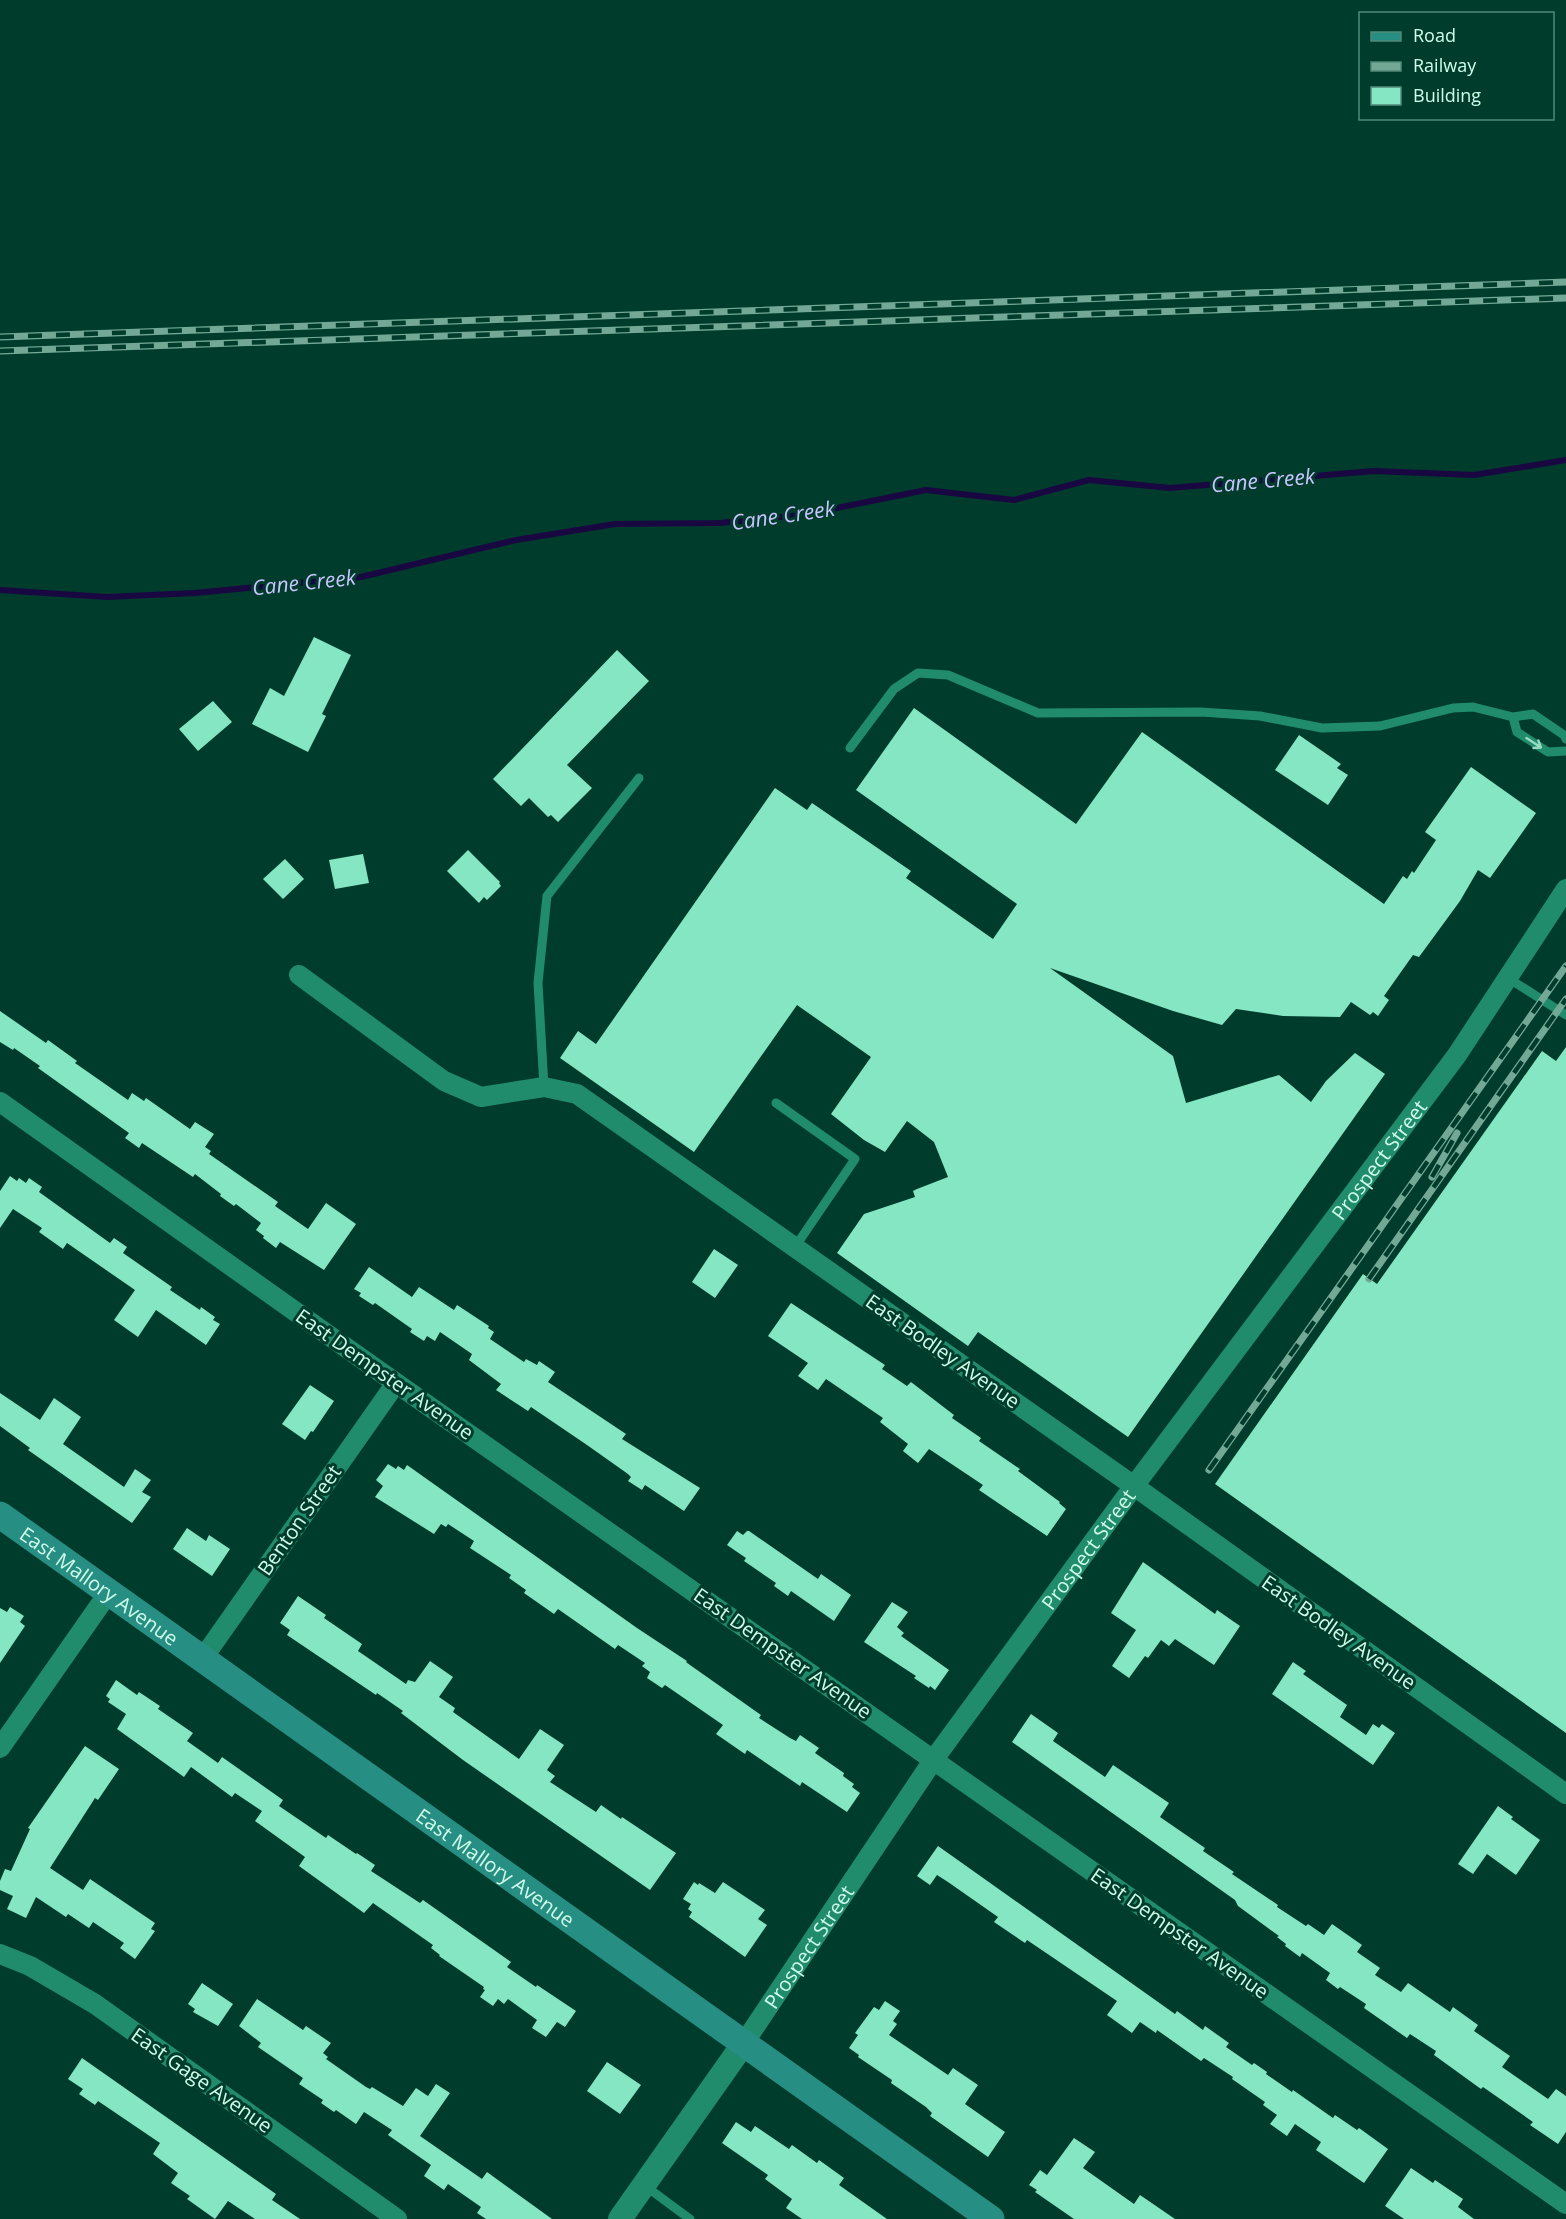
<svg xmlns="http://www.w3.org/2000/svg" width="1566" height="2219" font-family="'Open Sans',sans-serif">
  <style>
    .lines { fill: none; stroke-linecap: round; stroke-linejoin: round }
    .stream { stroke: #190742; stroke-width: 6 }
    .building { fill: #84e6c2 }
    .service { stroke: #208c6c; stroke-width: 9 }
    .minor { stroke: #208c6c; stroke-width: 20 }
    .tertiary { stroke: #208c6c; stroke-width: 24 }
    .secondary { stroke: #268e82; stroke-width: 27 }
    .rail-casing { stroke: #74a896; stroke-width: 7 }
    .rail { stroke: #003c2c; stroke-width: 4.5; stroke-dasharray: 14; stroke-linecap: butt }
    .oneway { stroke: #9adac4 }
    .labels { text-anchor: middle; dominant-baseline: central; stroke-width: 6; stroke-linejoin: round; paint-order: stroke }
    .street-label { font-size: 20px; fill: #cefce9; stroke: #003c2c }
    .water-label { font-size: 21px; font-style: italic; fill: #cac5ff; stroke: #003c2c }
  </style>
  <rect width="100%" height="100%" fill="#003c2c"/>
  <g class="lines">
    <path class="stream" d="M 0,590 L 107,597 L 195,593 L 361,577 L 516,540 L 615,524 L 719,523 L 802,515 L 926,490 L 1014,500 L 1089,480 L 1170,488 L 1374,471 L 1474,475 L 1566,460"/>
  </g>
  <path class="building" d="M 314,637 L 351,655 L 322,714 L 326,716 L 308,752 L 252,724 L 270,688 L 284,696 Z
    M 617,650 L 649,681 L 567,765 L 592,788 L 558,822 L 551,815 L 548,817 L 529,798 L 521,806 L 493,779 Z
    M 213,701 L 232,722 L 198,751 L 179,729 Z
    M 914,708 L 1076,824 L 1142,732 L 1384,904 L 1403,876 L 1407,879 L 1412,871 L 1414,873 L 1436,840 L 1425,832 L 1471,767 L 1536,813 L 1490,878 L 1478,870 L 1460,901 L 1419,957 L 1413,955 L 1384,996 L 1389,1000 L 1378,1016 L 1373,1012 L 1370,1015 L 1351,1002 L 1340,1017 L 1283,1016 L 1236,1009 L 1222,1025 L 1173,1011 L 1050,968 L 1173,1056 L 1186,1103 L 1279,1075 L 1311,1102 L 1326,1081 L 1355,1053 L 1385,1074 L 1128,1437 L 978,1332 L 968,1346 L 837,1253 L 864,1214 L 915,1197 L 913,1191 L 917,1189 L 948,1177 L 934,1142 L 907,1121 L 885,1152 L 864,1140 L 831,1114 L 871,1057 L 797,1005 L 694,1152 L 560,1058 L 578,1031 L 596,1044 L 775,788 L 807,810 L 812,803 L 911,871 L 906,878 L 993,939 L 1017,904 L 856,790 Z
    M 1299,735 L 1341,764 L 1337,768 L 1348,775 L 1328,805 L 1275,770 Z
    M 468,850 L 500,882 L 499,883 L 501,886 L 487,900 L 484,897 L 479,903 L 447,871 Z
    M 363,854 L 369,883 L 335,889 L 329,860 Z
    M 285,859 L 304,879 L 283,899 L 263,879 Z
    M 0,1011 L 46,1043 L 48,1040 L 77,1061 L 75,1063 L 128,1100 L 132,1093 L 144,1101 L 146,1098 L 190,1129 L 195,1122 L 214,1134 L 205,1147 L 211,1151 L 209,1154 L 278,1202 L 275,1206 L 308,1229 L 326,1203 L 356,1224 L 324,1270 L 280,1242 L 276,1248 L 263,1238 L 264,1236 L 256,1230 L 261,1223 L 236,1204 L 234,1206 L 220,1196 L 221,1194 L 195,1174 L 193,1177 L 142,1143 L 139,1148 L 125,1138 L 129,1133 L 38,1068 L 40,1066 L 14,1048 L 13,1050 L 0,1042 Z
    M 1566,1047 L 1566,1733 L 1215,1484 L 1363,1274 L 1377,1284 L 1542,1051 L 1556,1061 Z
    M 10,1176 L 17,1181 L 19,1178 L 26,1183 L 29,1178 L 42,1187 L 39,1192 L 110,1243 L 114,1238 L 127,1247 L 123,1253 L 172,1287 L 170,1290 L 200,1310 L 201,1307 L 215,1317 L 213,1320 L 220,1324 L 206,1345 L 156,1310 L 138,1337 L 114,1320 L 135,1290 L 67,1243 L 63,1249 L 39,1232 L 42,1228 L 13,1209 L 0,1228 L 0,1191 Z
    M 714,1249 L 738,1265 L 715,1298 L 692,1282 Z
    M 369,1267 L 412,1297 L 419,1287 L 454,1310 L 457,1305 L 489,1326 L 488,1328 L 494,1332 L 490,1339 L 524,1362 L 526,1359 L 537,1365 L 539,1361 L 555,1372 L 548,1382 L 626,1434 L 622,1439 L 700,1488 L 684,1511 L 645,1485 L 642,1490 L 628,1481 L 631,1477 L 628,1474 L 587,1445 L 531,1407 L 528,1411 L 496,1390 L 501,1384 L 469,1360 L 472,1354 L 440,1332 L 435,1341 L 427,1336 L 424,1341 L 410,1332 L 412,1329 L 375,1303 L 373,1305 L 359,1296 L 361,1293 L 354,1289 Z
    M 791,1303 L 885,1365 L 882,1369 L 907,1386 L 911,1382 L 954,1415 L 952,1418 L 981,1438 L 979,1441 L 1020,1469 L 1018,1471 L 1060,1502 L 1059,1503 L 1066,1509 L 1047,1536 L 979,1490 L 983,1485 L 929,1449 L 918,1463 L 903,1451 L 908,1444 L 880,1422 L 883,1418 L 826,1379 L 818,1390 L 798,1376 L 808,1363 L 768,1336 Z
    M 310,1385 L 334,1401 L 313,1432 L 311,1431 L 305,1440 L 282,1424 Z
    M 0,1393 L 40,1420 L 54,1398 L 81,1417 L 63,1444 L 124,1487 L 135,1469 L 151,1480 L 142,1492 L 151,1497 L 132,1523 L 28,1450 L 30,1448 L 0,1426 Z
    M 388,1464 L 396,1469 L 398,1466 L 404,1470 L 407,1465 L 637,1628 L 687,1661 L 686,1662 L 690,1665 L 761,1715 L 759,1718 L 790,1738 L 796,1741 L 800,1735 L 819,1748 L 815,1753 L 844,1773 L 843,1776 L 854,1784 L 852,1787 L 860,1793 L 847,1812 L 802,1782 L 800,1786 L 747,1750 L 745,1754 L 716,1734 L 723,1725 L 665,1685 L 662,1688 L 647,1678 L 650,1672 L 642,1666 L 645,1663 L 618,1645 L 615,1649 L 558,1609 L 554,1614 L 524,1593 L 526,1590 L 509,1578 L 511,1575 L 470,1548 L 474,1541 L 448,1524 L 446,1527 L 441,1524 L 434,1534 L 375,1497 L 383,1486 L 376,1480 Z
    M 187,1528 L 206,1541 L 209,1535 L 230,1549 L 212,1576 L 173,1549 Z
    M 737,1531 L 743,1535 L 747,1531 L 749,1531 L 818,1579 L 821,1574 L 851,1595 L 834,1621 L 791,1591 L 788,1596 L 774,1586 L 776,1583 L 744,1561 L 746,1558 L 727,1545 Z
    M 1143,1562 L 1215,1614 L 1217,1610 L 1240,1626 L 1214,1665 L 1175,1639 L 1169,1646 L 1161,1640 L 1148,1658 L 1145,1656 L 1129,1678 L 1112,1666 L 1136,1630 L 1111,1613 Z
    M 298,1596 L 326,1615 L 324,1618 L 362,1644 L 358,1651 L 406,1684 L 408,1680 L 415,1682 L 430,1661 L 453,1677 L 439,1697 L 455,1708 L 453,1712 L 519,1759 L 540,1729 L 564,1745 L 547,1770 L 555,1776 L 550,1782 L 596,1812 L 601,1805 L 621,1819 L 622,1817 L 676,1853 L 650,1890 L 463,1760 L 401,1713 L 403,1711 L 377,1693 L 376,1695 L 287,1635 L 290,1630 L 280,1623 Z
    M 892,1602 L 908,1612 L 897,1627 L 904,1633 L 901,1636 L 949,1670 L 935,1690 L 930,1686 L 929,1688 L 914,1678 L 916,1676 L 864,1642 Z
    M 10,1607 L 24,1616 L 20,1622 L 25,1626 L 0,1663 L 0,1608 L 7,1612 Z
    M 1293,1662 L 1306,1671 L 1303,1674 L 1347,1705 L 1340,1717 L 1366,1735 L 1373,1724 L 1379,1728 L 1382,1724 L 1395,1733 L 1373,1765 L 1272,1694 Z
    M 116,1680 L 137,1695 L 139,1692 L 160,1706 L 158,1709 L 193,1733 L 187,1741 L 218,1763 L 222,1757 L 283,1800 L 279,1806 L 326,1838 L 328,1835 L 356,1854 L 357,1853 L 375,1865 L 371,1871 L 420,1903 L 423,1900 L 511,1962 L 507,1967 L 536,1987 L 537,1985 L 576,2011 L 565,2027 L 557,2022 L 546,2037 L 532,2028 L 537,2020 L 508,1999 L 504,2004 L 498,1999 L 493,2006 L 480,1997 L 485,1990 L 483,1989 L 484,1987 L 439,1956 L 440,1955 L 431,1948 L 433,1945 L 373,1903 L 364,1913 L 299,1866 L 305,1857 L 255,1821 L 262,1811 L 235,1793 L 232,1797 L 191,1767 L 184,1777 L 117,1729 L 126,1714 L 108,1702 L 110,1699 L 106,1696 Z
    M 1031,1714 L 1058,1733 L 1053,1741 L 1105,1777 L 1113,1765 L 1169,1803 L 1160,1817 L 1205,1848 L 1203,1851 L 1234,1872 L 1232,1874 L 1278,1905 L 1277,1907 L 1306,1926 L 1308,1924 L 1324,1935 L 1332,1924 L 1362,1945 L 1357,1952 L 1380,1968 L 1375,1975 L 1401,1992 L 1408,1983 L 1450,2012 L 1453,2007 L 1478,2025 L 1474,2031 L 1510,2056 L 1502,2067 L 1548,2099 L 1556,2089 L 1566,2096 L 1566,2132 L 1558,2144 L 1530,2125 L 1533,2122 L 1483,2087 L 1481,2089 L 1434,2055 L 1436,2051 L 1410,2034 L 1407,2038 L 1364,2008 L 1366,2004 L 1340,1987 L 1338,1989 L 1326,1980 L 1330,1973 L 1302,1953 L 1300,1957 L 1285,1946 L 1286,1944 L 1277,1937 L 1279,1936 L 1238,1906 L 1235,1900 L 1012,1742 Z
    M 85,1746 L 119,1769 L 98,1800 L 95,1798 L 50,1868 L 83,1890 L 90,1879 L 155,1923 L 151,1929 L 155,1931 L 135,1959 L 120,1948 L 124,1943 L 93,1922 L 89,1928 L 68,1914 L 66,1917 L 36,1897 L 26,1918 L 7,1909 L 13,1896 L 0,1890 L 0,1881 L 5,1869 L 11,1871 L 30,1829 L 28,1828 Z
    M 1498,1806 L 1513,1817 L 1511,1819 L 1540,1840 L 1516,1875 L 1487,1854 L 1473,1874 L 1458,1864 Z
    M 938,1846 L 1175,2014 L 1177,2011 L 1203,2030 L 1205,2026 L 1229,2043 L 1226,2047 L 1252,2065 L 1254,2063 L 1267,2072 L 1266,2074 L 1292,2092 L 1293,2090 L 1333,2118 L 1335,2115 L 1357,2130 L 1359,2128 L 1388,2149 L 1364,2183 L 1316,2150 L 1321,2142 L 1295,2124 L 1287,2136 L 1270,2124 L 1277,2115 L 1263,2105 L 1265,2102 L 1232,2079 L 1233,2077 L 1204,2058 L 1201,2061 L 1157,2030 L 1156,2033 L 1140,2022 L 1132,2033 L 1107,2015 L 1117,2001 L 1027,1940 L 1025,1943 L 994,1922 L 998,1917 L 948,1882 L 937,1875 L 930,1885 L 917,1876 Z
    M 694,1882 L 698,1885 L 699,1883 L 715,1893 L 723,1882 L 765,1910 L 758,1919 L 767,1925 L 745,1957 L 689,1917 L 692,1912 L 688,1909 L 691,1904 L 683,1899 Z
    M 202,1983 L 233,2004 L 218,2026 L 193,2012 L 195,2009 L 188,2004 Z
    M 257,1999 L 303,2030 L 306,2026 L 331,2043 L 323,2053 L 328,2057 L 326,2059 L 366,2087 L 370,2089 L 372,2087 L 403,2106 L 416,2088 L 428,2096 L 436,2084 L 450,2093 L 420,2136 L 482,2179 L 487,2172 L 552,2219 L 486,2219 L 477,2213 L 481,2207 L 448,2184 L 444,2190 L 424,2176 L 431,2165 L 388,2135 L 392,2130 L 364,2112 L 356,2124 L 336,2110 L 334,2112 L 321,2103 L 323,2100 L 299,2084 L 303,2078 L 258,2047 L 261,2043 L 239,2026 Z
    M 885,2001 L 900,2011 L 893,2021 L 897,2024 L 889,2035 L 948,2075 L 953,2068 L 978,2085 L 965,2104 L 1005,2132 L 988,2157 L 930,2116 L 932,2113 L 926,2107 L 891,2083 L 892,2080 L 858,2057 L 859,2055 L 849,2048 L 858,2035 L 855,2033 L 874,2007 L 879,2010 Z
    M 82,2058 L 276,2194 L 272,2200 L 300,2219 L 255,2219 L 228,2201 L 215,2219 L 187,2199 L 190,2196 L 171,2183 L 178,2173 L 153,2154 L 160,2143 L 98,2101 L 95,2105 L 79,2094 L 83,2089 L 68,2079 Z
    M 607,2062 L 641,2085 L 620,2114 L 587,2091 Z
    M 736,2122 L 751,2132 L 755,2126 L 789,2149 L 792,2145 L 817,2163 L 819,2160 L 844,2178 L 839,2185 L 887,2219 L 802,2219 L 786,2208 L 792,2199 L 765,2179 L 768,2175 L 722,2143 Z
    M 1074,2138 L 1095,2152 L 1083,2168 L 1134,2204 L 1140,2195 L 1175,2219 L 1074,2219 L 1035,2192 L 1037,2190 L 1029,2185 L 1040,2170 L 1047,2175 Z
    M 1411,2168 L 1433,2183 L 1435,2180 L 1463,2199 L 1458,2207 L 1474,2219 L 1404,2219 L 1385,2206 Z"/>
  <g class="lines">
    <path class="service" d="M 1513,717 L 1517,732 L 1548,752 L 1566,751
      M 850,748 L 894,689 L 918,673 L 948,675 L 1038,713 L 1201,712 L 1260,716 L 1322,728 L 1380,726 L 1453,708 L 1473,707 L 1513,717 L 1533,714 L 1564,735 L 1566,739
      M 1508,978 L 1566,1015
      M 544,1087 L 538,983 L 547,896 L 639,778
      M 776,1103 L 855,1159 L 795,1247
      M 644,2185 L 690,2219"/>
    <g class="minor">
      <path d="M 299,975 L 444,1081 L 481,1097 L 544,1087 L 577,1094 L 1134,1486 L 1566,1794"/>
      <path d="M 0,1102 L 396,1383 L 1566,2204"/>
      <path d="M 203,1658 L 396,1383"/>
      <path d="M 0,1748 L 109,1592"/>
      <path d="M 0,1954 L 30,1966 L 95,2004 L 397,2219"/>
      <path id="s1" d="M 744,2043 L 934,1759 L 1134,1486 L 1457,1055 L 1566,889"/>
    </g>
    <path class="tertiary" d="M 620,2219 L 744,2043"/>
    <path class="secondary" id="s2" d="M 0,1515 L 991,2219"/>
    <g class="rail-casing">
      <path id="rail" d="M 0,337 L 1566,282
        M 0,351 L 1566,298
        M 1432,1177 L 1457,1133
        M 1369,1279 L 1566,999
        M 1209,1470 L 1566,966"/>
    </g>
    <use href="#rail" class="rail"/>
  </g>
  <defs><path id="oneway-shaft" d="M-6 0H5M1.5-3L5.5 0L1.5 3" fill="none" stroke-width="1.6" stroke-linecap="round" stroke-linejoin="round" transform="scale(1.5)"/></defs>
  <use class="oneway" href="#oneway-shaft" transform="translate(1534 743) rotate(33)"/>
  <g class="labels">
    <g class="street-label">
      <text stroke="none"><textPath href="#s1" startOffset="1088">Prospect Street</textPath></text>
      <text transform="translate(943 1351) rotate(35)">East Bodley Avenue</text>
      <text transform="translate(385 1374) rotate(35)">East Dempster Avenue</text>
      <text transform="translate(299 1520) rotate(-55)">Benton Street</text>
      <text stroke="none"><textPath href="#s1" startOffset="602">Prospect Street</textPath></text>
      <text stroke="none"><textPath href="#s2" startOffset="122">East Mallory Avenue</textPath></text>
      <text transform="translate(1339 1632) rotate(35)">East Bodley Avenue</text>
      <text transform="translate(783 1653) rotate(35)">East Dempster Avenue</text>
      <text stroke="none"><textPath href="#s2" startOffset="608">East Mallory Avenue</textPath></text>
      <text transform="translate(1180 1933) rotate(35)">East Dempster Avenue</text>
      <text stroke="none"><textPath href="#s1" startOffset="116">Prospect Street</textPath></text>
      <text transform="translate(202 2080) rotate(35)">East Gage Avenue</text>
    </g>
    <g class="water-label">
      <text transform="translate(1263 480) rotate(-5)">Cane Creek</text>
      <text transform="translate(783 515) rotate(-8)">Cane Creek</text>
      <text transform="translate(304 582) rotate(-6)">Cane Creek</text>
    </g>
  </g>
  <rect x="1359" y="12" width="195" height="108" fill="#003c2c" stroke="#528978" stroke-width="1.5"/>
  <rect x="1371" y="32" width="30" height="9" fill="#268e82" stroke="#528978" stroke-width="1.5"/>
  <text x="1413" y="42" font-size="18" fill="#cefce9">Road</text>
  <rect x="1371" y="62" width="30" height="9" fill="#74a896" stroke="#528978" stroke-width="1.5"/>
  <text x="1413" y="72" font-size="18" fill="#cefce9">Railway</text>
  <rect x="1371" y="87" width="30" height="18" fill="#84e6c2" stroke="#528978" stroke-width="1.5"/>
  <text x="1413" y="102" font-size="18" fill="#cefce9">Building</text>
</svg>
